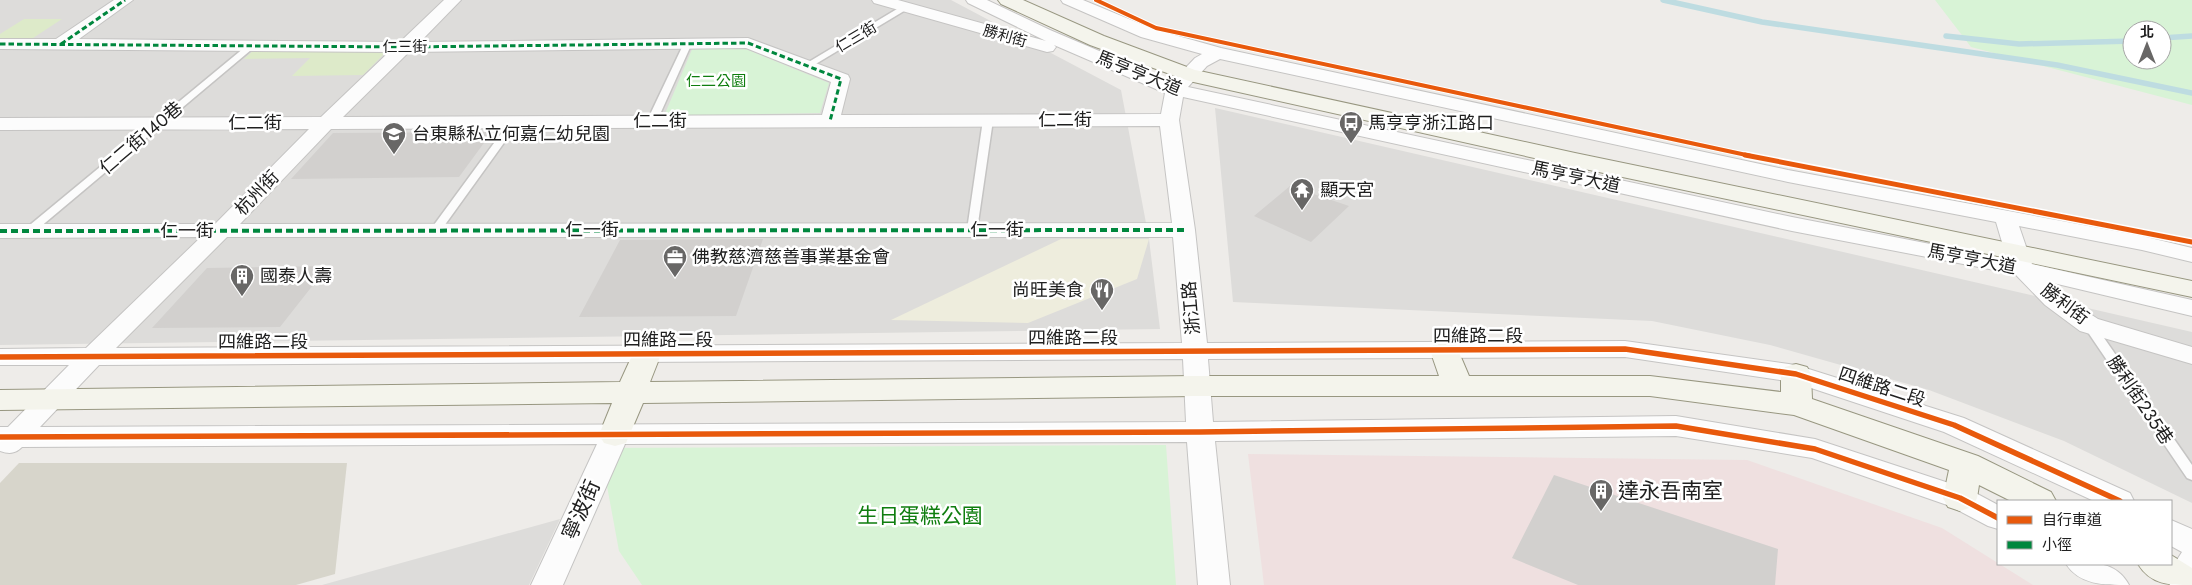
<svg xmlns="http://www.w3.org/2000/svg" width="2192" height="585" font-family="Jost,'Noto Sans TC',sans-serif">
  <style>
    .residential { fill: #dddcda }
    .commercial { fill: #efe0e0 }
    .construction { fill: #d7d5cb }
    .farmland { fill: #eeeddd }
    .grass { fill: #ddeac9 }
    .park { fill: #d8f3d6; fill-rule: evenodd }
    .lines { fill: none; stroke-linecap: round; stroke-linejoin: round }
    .stream { stroke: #bedce1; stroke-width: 5.5 }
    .building { fill: #d2d0ce }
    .lane-casing { stroke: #c5c4c3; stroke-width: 3 }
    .street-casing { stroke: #c5c4c3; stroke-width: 2 }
    .secondary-casing { stroke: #989781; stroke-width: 2 }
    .lane { fill: #fcfcfc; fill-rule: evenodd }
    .street { fill: #fcfcfc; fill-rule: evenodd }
    .secondary { fill: #f4f4ec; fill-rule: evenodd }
    .quiet-far1 { stroke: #00873e; stroke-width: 3; stroke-dasharray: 5.5 3; stroke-linecap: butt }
    .quiet { stroke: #00873e; stroke-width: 4; stroke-dasharray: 7 4; stroke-linecap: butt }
    .cycleway-far2-casing { stroke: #fff; stroke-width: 6 }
    .cycleway-far1-casing { stroke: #fff; stroke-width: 8 }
    .cycleway-casing { stroke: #fff; stroke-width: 9 }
    .cycleway-far2 { stroke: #e8590c; stroke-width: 4 }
    .cycleway-far1 { stroke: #e8590c; stroke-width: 5 }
    .cycleway { stroke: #e8590c; stroke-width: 5.5 }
    .labels { text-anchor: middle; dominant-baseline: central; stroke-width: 5; stroke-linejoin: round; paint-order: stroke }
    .far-street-label { font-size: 15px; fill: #202020; stroke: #fff }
    .far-park-label { font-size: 15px; fill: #0f7e0f; stroke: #fff }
    .street-label { font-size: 18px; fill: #202020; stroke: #fff }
    .poi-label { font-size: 18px; fill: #202020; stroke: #fff; text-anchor: start }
    .near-poi-label { font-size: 21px; fill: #202020; stroke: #fff; text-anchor: start }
    .near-street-label { font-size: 21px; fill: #202020; stroke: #fff }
    .near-park-label { font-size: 21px; fill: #0f7e0f; stroke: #fff }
  </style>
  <rect width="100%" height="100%" fill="#eeece9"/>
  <path class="residential" d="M 0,0 L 951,0 L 1121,90 L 1149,239 L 1160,329 L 0,345 Z
    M 1215,108 L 2192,332 L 2192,503 L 2064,441 L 1929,390 L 1770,345 L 1652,321 L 1233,302 Z
    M 560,519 L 529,585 L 322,585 Z"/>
  <path class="commercial" d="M 1248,454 L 1747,460 L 1942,528 L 2033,585 L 1264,585 Z"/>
  <path class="construction" d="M 19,463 L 347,463 L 335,574 L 296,585 L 0,585 L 0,483 Z"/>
  <path class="farmland" d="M 1061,239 L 1149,239 L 1137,279 L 1028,323 L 891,320 Z"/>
  <path class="grass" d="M 24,19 L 62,19 L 27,42 L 0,42 L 0,34 Z
    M 392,46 L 363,75 L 292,76 L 310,58 L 244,59 L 257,47 Z"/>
  <path class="park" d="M 1935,0 L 2192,0 L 2192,105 L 1971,47 ZM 2132,30 L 2162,30 L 2162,60 L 2132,60 Z
    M 693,47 L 743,48 L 829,83 L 820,113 L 664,116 Z
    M 1166,445 L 1176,585 L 642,585 L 619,551 L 600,448 Z"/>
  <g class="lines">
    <path class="stream" d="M 1663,0 L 1762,22 L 2057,65 L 2192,93
      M 1946,36 L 2019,44 L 2132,41
      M 2162,38 L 2192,36"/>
  </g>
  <path class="building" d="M 492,132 L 459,177 L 291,179 L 333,133 Z
    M 1290,186 L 1349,206 L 1311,242 L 1254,216 Z
    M 763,239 L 736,316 L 579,317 L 620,240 Z
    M 328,266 L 280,327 L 152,328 L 207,268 Z
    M 1554,475 L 1778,549 L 1775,585 L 1578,585 L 1512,558 Z"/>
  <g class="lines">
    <g class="lane-casing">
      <path id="lane" d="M 902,6 L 909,8 L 809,68 L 803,68 L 802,66 Z
        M 685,41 L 691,41 L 692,43 L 657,121 L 655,123 L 649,123 L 647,121 Z
        M 250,43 L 253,43 L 257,45 L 33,233 L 25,233 L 24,231 L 25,229 Z
        M 988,117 L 993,120 L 977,230 L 972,233 L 967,230 L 983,120 Z
        M 514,119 L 519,122 L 439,233 L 431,233 L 430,231 L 431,229 L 511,120 Z
        M 2089,321 L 2093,322 L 2192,465 L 2192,480 L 2187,478 L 2083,325 Z"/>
    </g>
    <g class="street-casing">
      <path id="street" d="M 114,0 L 133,0 L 79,39 L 400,42 L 444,0 L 461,0 L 420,42 L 748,38 L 848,75 L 850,79 L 841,115 L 1161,114 L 1165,93 L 1054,45 L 1056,47 L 1053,51 L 1047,52 L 874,3 L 872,0 L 898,0 L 1046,41 L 968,3 L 966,0 L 987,0 L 1050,30 L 1172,82 L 1195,58 L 1202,54 L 1141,37 L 1063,3 L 1061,0 L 1083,0 L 1153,29 L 1221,48 L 1788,170 L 2142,236 L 2192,248 L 2192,262 L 2142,250 L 2019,226 L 2032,264 L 2192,300 L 2192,316 L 2049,282 L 2061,295 L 2098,319 L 2192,347 L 2192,364 L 2080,331 L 2045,305 L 2015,274 L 1792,231 L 1183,97 L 1179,120 L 1195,230 L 1207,343 L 1625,341 L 1796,365 L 1964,418 L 2130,493 L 2134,501 L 2094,501 L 1944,432 L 1793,382 L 1625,357 L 1208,359 L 1213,422 L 1676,416 L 1815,439 L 1970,490 L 1998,505 L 1998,529 L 1988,526 L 1950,506 L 1812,458 L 1676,436 L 1215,441 L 1230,585 L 1198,585 L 1187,442 L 625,444 L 563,585 L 531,585 L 597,444 L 22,447 C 15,454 9,454 0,451 L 0,427 L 8,427 L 69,365 L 0,365 L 0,349 L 86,348 L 201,237 L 0,238 L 0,224 L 215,224 L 309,129 L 0,130 L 0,118 L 321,117 L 389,52 L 0,49 L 0,39 L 56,39 ZM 746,48 L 831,82 L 822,115 L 343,117 L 409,52 ZM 1220,59 L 1788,182 L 1996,222 L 2007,259 L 1792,217 L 1188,87 L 1207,66 ZM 1160,126 L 1172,223 L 240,224 L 331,129 ZM 227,237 L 1173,237 L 1182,343 L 116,348 ZM 1183,359 L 1186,422 L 40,427 L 99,365 Z
        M 2171,520 L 2192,529 L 2192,585 L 2170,585 L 2166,577 L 2182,552 L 2171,546 Z
        M 2066,564 C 2090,562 2116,560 2129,585 C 2103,585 2080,585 2066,564 Z"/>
    </g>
    <g class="secondary-casing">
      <path id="secondary" d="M 998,0 L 1023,0 L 1104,36 L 1195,70 L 1575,153 L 2192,281 L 2192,297 L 1575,167 L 1189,81 L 1090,45 L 1001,4 Z
        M 1445,340 L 1455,343 L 1469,376 L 1650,376 L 1781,392 L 1781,374 L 1785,367 L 1796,364 L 1807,367 L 1811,374 L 1812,399 L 1978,456 L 2051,492 L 2056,501 L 2011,501 L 1979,485 L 1977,498 L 1972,507 L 1960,511 L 1948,507 L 1943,498 L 1949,470 L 1794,415 L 1650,396 L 1196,396 L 643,403 L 626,443 L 615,446 L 604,443 L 599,435 L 612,403 L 0,410 L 0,390 L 620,382 L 636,347 L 646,344 L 656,347 L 661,354 L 650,382 L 1196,376 L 1439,376 L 1430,350 L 1435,343 Z
        M 2171,555 L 2192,568 L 2192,585 C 2169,585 2151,585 2138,564 L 2171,564 Z"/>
    </g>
    <use href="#lane" class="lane"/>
    <use href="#street" class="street"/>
    <use href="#secondary" class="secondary"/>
    <path class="quiet-far1" d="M 0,44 L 405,47 L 748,43 L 841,79 L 830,121
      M 61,44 L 125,0"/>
    <path class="quiet" d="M 0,231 L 1184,230"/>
    <g class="cycleway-far2-casing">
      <path id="cycleway-far2" d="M 1096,0 L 1156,28 L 1751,156"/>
    </g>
    <g class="cycleway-far1-casing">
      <path id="cycleway-far1" d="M 1745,155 L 2192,242"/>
    </g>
    <g class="cycleway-casing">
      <path id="cycleway" d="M 0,357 L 1625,349 L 1796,374 L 1954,425 L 2120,501
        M 0,437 L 1200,432 L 1676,426 L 1815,449 L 1960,498 L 1998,518"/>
    </g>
    <use href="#cycleway-far2" class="cycleway-far2"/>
    <use href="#cycleway-far1" class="cycleway-far1"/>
    <use href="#cycleway" class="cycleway"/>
  </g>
  <defs>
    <g id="bus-pin" transform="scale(1.25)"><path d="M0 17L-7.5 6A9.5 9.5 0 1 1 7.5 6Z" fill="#686766" stroke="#fff"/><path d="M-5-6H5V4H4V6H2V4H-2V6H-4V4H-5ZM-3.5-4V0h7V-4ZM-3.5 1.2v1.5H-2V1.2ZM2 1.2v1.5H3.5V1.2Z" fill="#fff"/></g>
    <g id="school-pin" transform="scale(1.25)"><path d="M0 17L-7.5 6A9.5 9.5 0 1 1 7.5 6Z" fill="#686766" stroke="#fff"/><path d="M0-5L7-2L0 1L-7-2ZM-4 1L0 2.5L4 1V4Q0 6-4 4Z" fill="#fff"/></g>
    <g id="temple-pin" transform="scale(1.25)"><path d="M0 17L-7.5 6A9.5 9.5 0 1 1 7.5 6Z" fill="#686766" stroke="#fff"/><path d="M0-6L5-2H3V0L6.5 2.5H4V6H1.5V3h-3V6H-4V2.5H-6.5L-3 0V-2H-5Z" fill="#fff"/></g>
    <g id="office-pin" transform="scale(1.25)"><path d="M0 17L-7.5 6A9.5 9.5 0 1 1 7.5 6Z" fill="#686766" stroke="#fff"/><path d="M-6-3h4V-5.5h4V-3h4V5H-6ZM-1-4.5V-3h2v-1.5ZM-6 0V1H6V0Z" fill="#fff"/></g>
    <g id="building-pin" transform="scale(1.25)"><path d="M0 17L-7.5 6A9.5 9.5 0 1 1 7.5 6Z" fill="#686766" stroke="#fff"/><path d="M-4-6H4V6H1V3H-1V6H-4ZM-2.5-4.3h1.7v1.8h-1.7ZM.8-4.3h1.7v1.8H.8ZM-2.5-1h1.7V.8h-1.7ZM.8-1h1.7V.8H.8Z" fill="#fff"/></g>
    <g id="restaurant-pin" transform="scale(1.25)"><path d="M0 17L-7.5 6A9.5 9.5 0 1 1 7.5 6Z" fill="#686766" stroke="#fff"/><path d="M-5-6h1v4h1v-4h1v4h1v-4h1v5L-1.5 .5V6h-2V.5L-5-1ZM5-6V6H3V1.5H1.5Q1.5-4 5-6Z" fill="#fff"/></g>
  </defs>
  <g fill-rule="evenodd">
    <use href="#bus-pin" x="1351" y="123"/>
    <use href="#school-pin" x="394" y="134"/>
    <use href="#temple-pin" x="1302" y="190"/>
    <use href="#office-pin" x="675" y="257"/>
    <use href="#building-pin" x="242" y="276"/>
    <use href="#restaurant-pin" x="1102" y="290"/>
    <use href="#building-pin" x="1601" y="491"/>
  </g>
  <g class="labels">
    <g class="far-street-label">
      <text transform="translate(1005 36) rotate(16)">勝利街</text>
      <text transform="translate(856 37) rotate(-31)">仁三街</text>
      <text x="405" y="47">仁三街</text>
    </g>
    <g class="far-park-label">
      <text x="716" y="81">仁二公園</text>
    </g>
    <g class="street-label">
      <text transform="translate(1139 73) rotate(22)">馬亨亨大道</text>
      <text x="1065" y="120">仁二街</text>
      <text x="660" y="121">仁二街</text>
      <text x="255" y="123">仁二街</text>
      <text transform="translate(141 138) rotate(-40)">仁二街140巷</text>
      <text transform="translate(1576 177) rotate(12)">馬亨亨大道</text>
      <text transform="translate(257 193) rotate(-46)">杭州街</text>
      <text x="592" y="230">仁一街</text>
      <text x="997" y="230">仁一街</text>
      <text x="187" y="231">仁一街</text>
      <text transform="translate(1972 259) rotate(11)">馬亨亨大道</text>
      <text transform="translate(2065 304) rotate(37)">勝利街</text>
      <text transform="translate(1191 308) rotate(-95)">浙江路</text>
      <text x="1478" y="336">四維路二段</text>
      <text x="1073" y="338">四維路二段</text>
      <text x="668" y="340">四維路二段</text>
      <text x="263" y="342">四維路二段</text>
      <text transform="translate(1882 387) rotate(18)">四維路二段</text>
      <text transform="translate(2140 400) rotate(56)">勝利街235巷</text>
    </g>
    <g class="poi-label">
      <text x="1368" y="123">馬亨亨浙江路口</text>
      <text x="412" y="134">台東縣私立何嘉仁幼兒園</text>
      <text x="1320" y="190">顯天宮</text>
      <text x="692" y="257">佛教慈濟慈善事業基金會</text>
      <text x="260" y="276">國泰人壽</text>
      <text x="1084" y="290" text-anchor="end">尚旺美食</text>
    </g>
    <g class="near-poi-label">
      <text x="1618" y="491">達永吾南室</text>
    </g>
    <g class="near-street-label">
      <text transform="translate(581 510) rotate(-66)">寧波街</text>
    </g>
    <g class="near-park-label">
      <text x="920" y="516">生日蛋糕公園</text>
    </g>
  </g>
  <rect x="1997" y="500" width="175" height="65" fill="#ffffff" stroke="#a6a6a6"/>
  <rect x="2007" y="516" width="25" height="8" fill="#e8590c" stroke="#a6a6a6"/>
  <text x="2042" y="525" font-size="15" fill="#202020">自行車道</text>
  <rect x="2007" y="541" width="25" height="8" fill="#00873e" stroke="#a6a6a6"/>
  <text x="2042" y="550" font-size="15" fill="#202020">小徑</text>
  <g transform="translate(2147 45)"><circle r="24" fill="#ffffff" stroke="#a6a6a6"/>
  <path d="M0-4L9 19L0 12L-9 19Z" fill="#686766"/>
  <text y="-8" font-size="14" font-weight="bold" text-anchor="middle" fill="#202020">北</text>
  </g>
</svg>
